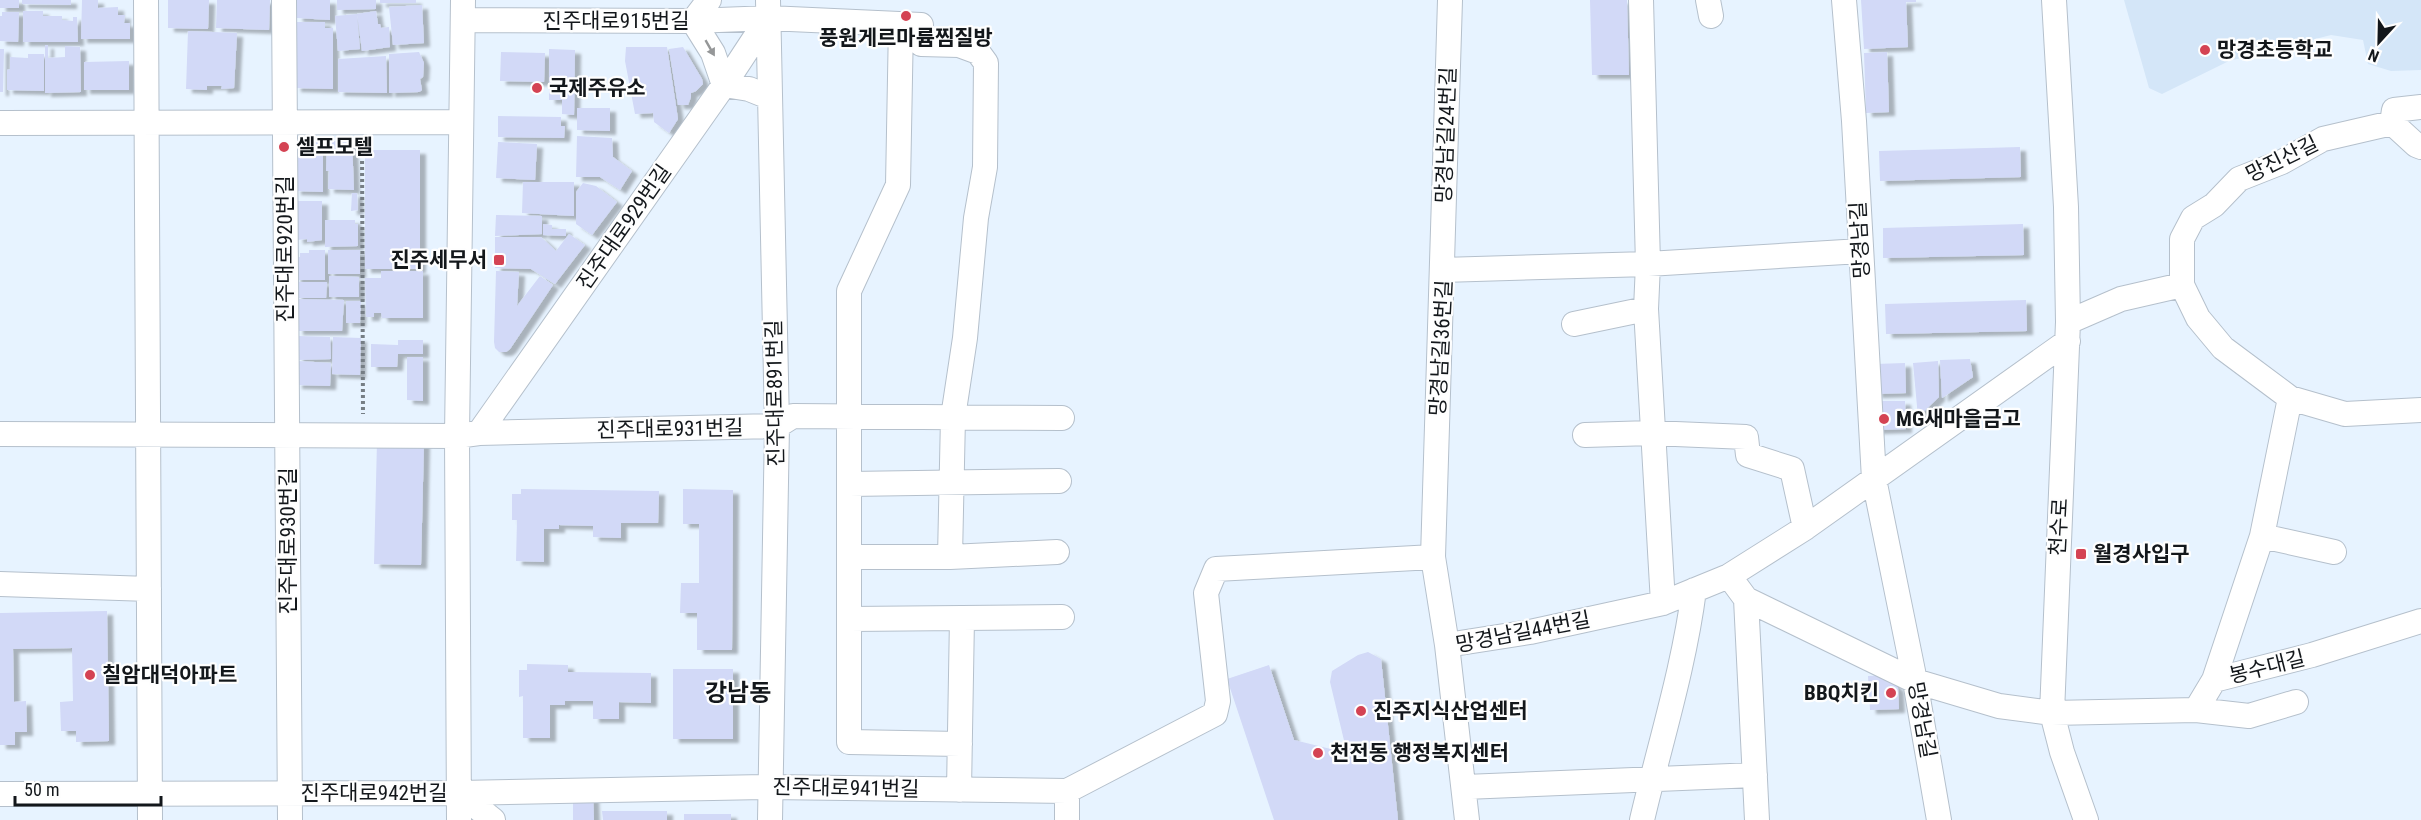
<svg xmlns="http://www.w3.org/2000/svg" width="2421" height="820" font-family="'Roboto Condensed','Noto Sans KR',sans-serif">
  <style>
    .built { fill: #d4e6f8 }
    .building { fill: #d2d9f7; filter: url(#shadow) }
    .lines { fill: none; stroke-linecap: round; stroke-linejoin: round }
    .minor-casing { stroke: #b5c0cc; stroke-width: 26 }
    .path { stroke: #767e85; stroke-width: 4; stroke-dasharray: 3 3; stroke-linecap: butt }
    .minor { stroke: #fff; stroke-width: 24 }
    .oneway { fill: #959798 }
    .poi-dot { fill: #d44353; stroke: #fefefe; stroke-width: 2 }
    .labels { text-anchor: middle; dominant-baseline: central; stroke-width: 4.5; stroke-linejoin: round; paint-order: stroke }
    .street-label { font-size: 21px; fill: #13171b; stroke: #fefefe }
    .poi-label { font-size: 21px; font-weight: bold; fill: #13171b; stroke: #fefefe; text-anchor: start }
    .quarter-label { font-size: 24px; font-weight: bold; fill: #13171b; stroke: #fefefe }
  </style>
  <defs>
    <filter id="shadow"><feDropShadow dx="6" dy="4" stdDeviation="1.5" flood-color="#0004"/></filter>
  </defs>
  <rect width="100%" height="100%" fill="#e7f3ff"/>
  <path class="built" d="M 2124,0 L 2421,0 L 2421,70 L 2391,71 L 2368,64 L 2363,40 L 2331,35 L 2229,61 L 2162,94 L 2149,88 Z"/>
  <path class="building" d="M 0,0 L 19,0 L 19,8 L 0,8 Z
    M 22,0 L 71,0 L 71,5 L 22,4 Z
    M 82,0 L 98,0 L 98,8 L 118,7 L 118,15 L 125,15 L 124,23 L 130,23 L 130,39 L 81,39 Z
    M 168,0 L 209,0 L 208,29 L 168,28 Z
    M 217,0 L 270,0 L 269,30 L 216,28 Z
    M 296,0 L 330,0 L 330,20 L 297,18 Z
    M 337,0 L 376,0 L 376,9 L 337,10 Z
    M 380,0 L 416,0 L 416,3 L 380,3 Z
    M 1590,0 L 1627,0 L 1629,75 L 1592,75 Z
    M 1861,0 L 1916,0 L 1916,2 L 1906,2 L 1908,47 L 1864,49 Z
    M 422,5 L 424,43 L 393,45 L 389,7 Z
    M 23,11 L 43,11 L 43,16 L 62,16 L 62,20 L 73,21 L 73,17 L 77,17 L 78,42 L 23,42 Z
    M 376,11 L 378,24 L 380,24 L 381,28 L 389,27 L 390,47 L 362,51 L 357,14 Z
    M 2,12 L 19,12 L 18,42 L 0,41 L 0,16 L 2,16 Z
    M 357,14 L 360,49 L 338,51 L 335,16 Z
    M 296,22 L 325,22 L 325,28 L 333,28 L 333,89 L 295,88 Z
    M 188,31 L 237,33 L 234,88 L 221,89 L 222,86 L 207,86 L 207,90 L 186,89 Z
    M 45,45 L 48,45 L 48,58 L 65,57 L 65,46 L 80,47 L 81,92 L 45,93 Z
    M 626,47 L 667,47 L 678,119 L 669,133 L 654,122 L 653,113 L 635,114 L 625,61 Z
    M 683,47 L 702,79 L 703,84 L 696,91 L 691,93 L 691,97 L 688,105 L 678,105 L 669,49 Z
    M 0,49 L 4,49 L 3,92 L 0,92 Z
    M 549,49 L 575,50 L 574,115 L 562,114 L 562,100 L 549,100 Z
    M 419,52 L 424,63 L 423,77 L 420,79 L 422,90 L 419,92 L 389,93 L 389,54 Z
    M 501,52 L 545,53 L 544,82 L 500,81 Z
    M 1887,52 L 1889,112 L 1866,113 L 1864,53 Z
    M 28,54 L 44,54 L 44,91 L 7,90 L 7,70 L 10,69 L 10,57 L 28,58 Z
    M 386,56 L 387,93 L 338,92 L 338,59 Z
    M 129,61 L 129,90 L 84,90 L 84,62 Z
    M 577,108 L 610,108 L 610,131 L 577,130 Z
    M 498,116 L 561,117 L 561,126 L 565,126 L 564,138 L 498,137 Z
    M 577,136 L 612,138 L 613,157 L 632,171 L 620,190 L 600,177 L 576,177 Z
    M 295,138 L 323,138 L 323,192 L 295,191 Z
    M 327,141 L 352,141 L 354,190 L 328,189 L 329,171 L 326,171 Z
    M 498,142 L 537,144 L 535,180 L 496,178 Z
    M 2020,147 L 2021,177 L 1880,181 L 1879,151 Z
    M 365,150 L 420,150 L 420,269 L 365,269 Z
    M 523,182 L 574,182 L 574,216 L 522,213 Z
    M 583,183 L 596,186 L 617,202 L 592,235 L 576,224 L 576,192 Z
    M 352,193 L 357,193 L 358,210 L 351,211 Z
    M 297,201 L 322,201 L 322,240 L 307,242 L 307,239 L 297,240 Z
    M 496,215 L 542,216 L 542,234 L 495,236 Z
    M 325,220 L 355,220 L 355,224 L 358,224 L 358,246 L 325,247 Z
    M 543,224 L 552,225 L 552,229 L 566,229 L 566,236 L 543,235 Z
    M 2023,224 L 2024,255 L 1883,258 L 1883,228 Z
    M 569,234 L 585,245 L 555,284 L 531,269 L 495,268 L 495,237 L 541,237 L 556,251 Z
    M 309,250 L 325,250 L 325,280 L 295,280 L 295,257 L 300,257 L 300,253 L 309,253 Z
    M 328,250 L 360,250 L 360,274 L 328,274 Z
    M 381,271 L 423,271 L 423,318 L 382,318 L 381,313 L 374,313 L 374,317 L 366,317 L 365,278 L 381,278 Z
    M 496,271 L 519,272 L 517,306 L 540,276 L 553,285 L 510,349 L 506,352 L 499,352 L 495,348 L 494,342 Z
    M 329,276 L 359,277 L 359,297 L 329,297 Z
    M 296,282 L 327,282 L 326,298 L 296,298 Z
    M 297,299 L 344,300 L 342,331 L 297,331 Z
    M 2026,300 L 2027,331 L 1886,334 L 1885,304 Z
    M 346,301 L 361,301 L 360,323 L 346,323 Z
    M 298,336 L 330,337 L 331,359 L 297,360 Z
    M 333,337 L 361,338 L 360,375 L 332,374 Z
    M 398,340 L 423,340 L 423,354 L 398,354 L 397,367 L 371,367 L 371,344 L 398,345 Z
    M 407,357 L 423,357 L 423,401 L 407,400 Z
    M 1970,359 L 1973,377 L 1942,398 L 1940,360 Z
    M 298,361 L 331,363 L 330,386 L 296,385 Z
    M 1938,361 L 1939,397 L 1918,417 L 1913,363 Z
    M 1905,363 L 1906,393 L 1876,394 L 1875,364 Z
    M 1876,401 L 1905,401 L 1906,429 L 1876,430 Z
    M 377,441 L 424,442 L 421,565 L 374,564 Z
    M 521,489 L 659,491 L 658,523 L 621,523 L 621,538 L 593,537 L 593,526 L 559,525 L 559,529 L 544,529 L 544,562 L 516,561 L 517,520 L 512,520 L 512,494 L 521,494 Z
    M 683,489 L 733,490 L 732,650 L 697,650 L 697,613 L 680,613 L 681,583 L 699,583 L 699,524 L 683,524 Z
    M 107,611 L 109,741 L 76,742 L 76,731 L 61,731 L 60,702 L 73,701 L 72,648 L 13,649 L 14,702 L 26,701 L 27,732 L 15,732 L 15,745 L 0,745 L 0,613 Z
    M 1368,652 L 1381,659 L 1398,820 L 1274,820 L 1227,679 L 1269,665 L 1294,740 L 1347,753 L 1330,682 L 1332,671 L 1358,655 Z
    M 527,664 L 568,665 L 568,672 L 651,673 L 651,703 L 619,702 L 619,719 L 593,719 L 593,701 L 565,701 L 565,705 L 550,705 L 550,738 L 523,738 L 523,696 L 519,697 L 519,670 L 527,670 Z
    M 673,669 L 733,669 L 733,739 L 673,739 Z
    M 1886,675 L 1898,688 L 1899,709 L 1870,710 L 1868,676 Z
    M 593,793 L 594,820 L 573,820 L 573,794 Z
    M 602,811 L 667,811 L 667,820 L 603,820 Z
    M 684,814 L 731,814 L 731,820 L 684,820 Z"/>
  <g class="lines">
    <g class="minor-casing">
      <path id="minor" d="M 146,0 L 150,820
        M 284,0 L 290,820
        M 709,0 L 693,21 L 713,53 L 724,85 L 749,89 L 769,97
        M 768,0 L 777,426 L 770,820
        M 1450,0 L 1433,557 L 1447,645 L 1467,820
        M 1641,0 L 1648,264 L 1646,309 L 1663,603
        M 1708,0 L 1711,16
        M 1844,0 L 1854,121 L 1874,479 L 1915,681 L 1939,820
        M 2054,0 L 2066,207 L 2068,322 L 2052,713 L 2062,752 L 2086,820
        M 463,20 L 693,21 L 768,18 L 921,25 L 921,44 L 959,45 L 978,52 L 986,63 L 985,167 L 976,218 L 965,338 L 953,417 L 950,557
        M 901,24 L 898,185 L 849,291 L 849,742 L 960,744
        M 0,123 L 460,122
        M 2392,123 L 2394,110 L 2421,107
        M 2421,147 L 2416,145 L 2392,123 L 2323,139 L 2282,162 L 2239,179 L 2214,205 L 2193,218 L 2182,239 L 2182,285 L 2198,318 L 2223,348 L 2290,398 L 2345,414 L 2421,410
        M 1442,270 L 1648,264 L 1861,251
        M 2068,322 L 2121,299 L 2182,285
        M 1574,324 L 1646,309
        M 479,433 L 724,85 L 768,18
        M 0,434 L 457,436 L 479,433 L 777,426 L 793,416 L 1062,418
        M 1585,435 L 1652,433 L 1746,437 L 1748,455 L 1792,469 L 1805,528
        M 849,484 L 1059,481
        M 2262,536 L 2334,552
        M 850,557 L 950,557 L 1057,552
        M 1729,576 L 1746,599 L 1915,681 L 1999,706 L 2052,713 L 2196,710 L 2214,680 L 2262,536 L 2290,398
        M 0,584 L 149,589
        M 1746,599 L 1757,820
        M 850,619 L 1062,617
        M 1447,645 L 1530,632 L 1663,603 L 1729,576 L 1805,528 L 2068,341
        M 2214,680 L 2312,655 L 2421,621
        M 2196,710 L 2249,716 L 2296,702
        M 1465,787 L 1755,775
        M 959,790 L 962,618
        M 459,793 L 493,820
        M 0,794 L 459,793 L 769,787 L 1067,791 L 1215,714 L 1218,701 L 1206,593 L 1216,569 L 1433,557
        M 459,820 L 457,436 L 463,0
        M 1067,820 L 1067,791
        M 1642,820 C 1660,743 1684,668 1694,590"/>
    </g>
    <path class="path" d="M 362,143 L 363,414"/>
    <use href="#minor" class="minor"/>
  </g>
  <defs><path id="oneway-solid" d="M-6-.8H1V-3.2L6.5 0L1 3.2V.8H-6Z" transform="scale(1.5)"/></defs>
  <use class="oneway" href="#oneway-solid" transform="translate(710 48) rotate(60)"/>
  <g class="poi-dot">
    <circle cx="906" cy="16" r="6"/>
    <circle cx="2205" cy="50" r="6"/>
    <circle cx="537" cy="88" r="6"/>
    <circle cx="284" cy="147" r="6"/>
    <rect x="493" y="254" width="12" height="12" rx="3"/>
    <circle cx="1884" cy="419" r="6"/>
    <rect x="2075" y="548" width="12" height="12" rx="3"/>
    <circle cx="90" cy="675" r="6"/>
    <circle cx="1891" cy="693" r="6"/>
    <circle cx="1361" cy="711" r="6"/>
    <circle cx="1318" cy="753" r="6"/>
  </g>
  <g class="labels">
    <g class="street-label">
      <text x="616" y="21">진주대로915번길</text>
      <text transform="translate(1446 135) rotate(-88)">망경남길24번길</text>
      <text transform="translate(2282 159) rotate(-26)">망진산길</text>
      <text transform="translate(624 227) rotate(-55)">진주대로929번길</text>
      <text transform="translate(1860 240) rotate(-93)">망경남길</text>
      <text transform="translate(285 249) rotate(-90)">진주대로920번길</text>
      <text transform="translate(1441 348) rotate(-87)">망경남길36번길</text>
      <text transform="translate(775 393) rotate(-91)">진주대로891번길</text>
      <text transform="translate(670 429) rotate(-1)">진주대로931번길</text>
      <text transform="translate(2059 527) rotate(-87)">천수로</text>
      <text transform="translate(288 541) rotate(-90)">진주대로930번길</text>
      <text transform="translate(1523 632) rotate(-11)">망경남길44번길</text>
      <text transform="translate(2267 667) rotate(-14)">봉수대길</text>
      <text transform="translate(1922 720) rotate(80)">망경남길</text>
      <text transform="translate(846 788) rotate(1)">진주대로941번길</text>
      <text x="374" y="793">진주대로942번길</text>
    </g>
    <g class="poi-label">
      <text x="906" y="38" text-anchor="middle">풍원게르마륨찜질방</text>
      <text x="2217" y="50">망경초등학교</text>
      <text x="549" y="88">국제주유소</text>
      <text x="296" y="147">셀프모텔</text>
      <text x="487" y="260" text-anchor="end">진주세무서</text>
      <text x="1896" y="419">MG새마을금고</text>
      <text x="2093" y="554">월경사입구</text>
      <text x="102" y="675">칠암대덕아파트</text>
      <text x="1879" y="693" text-anchor="end">BBQ치킨</text>
      <text x="1373" y="711">진주지식산업센터</text>
      <text x="1330" y="753">천전동 행정복지센터</text>
    </g>
    <g class="quarter-label">
      <text x="738" y="693">강남동</text>
    </g>
  </g>
  <g transform="translate(2379 42) rotate(202)" stroke="#fefefe" stroke-width="4.5" paint-order="stroke">
  <path d="M0-4.5L10 22L0 15L-10 22Z" fill="#13171b"/>
  <text y="-9" font-size="16" font-weight="bold" text-anchor="middle" fill="#13171b">N</text>
  </g>
  <path d="M15 796v9h146v-9" fill="none" stroke="#13171b" stroke-width="3"/>
  <text x="24" y="796" font-size="18" fill="#13171b" stroke="#fefefe" stroke-width="4.5" paint-order="stroke">50 m</text>
</svg>
